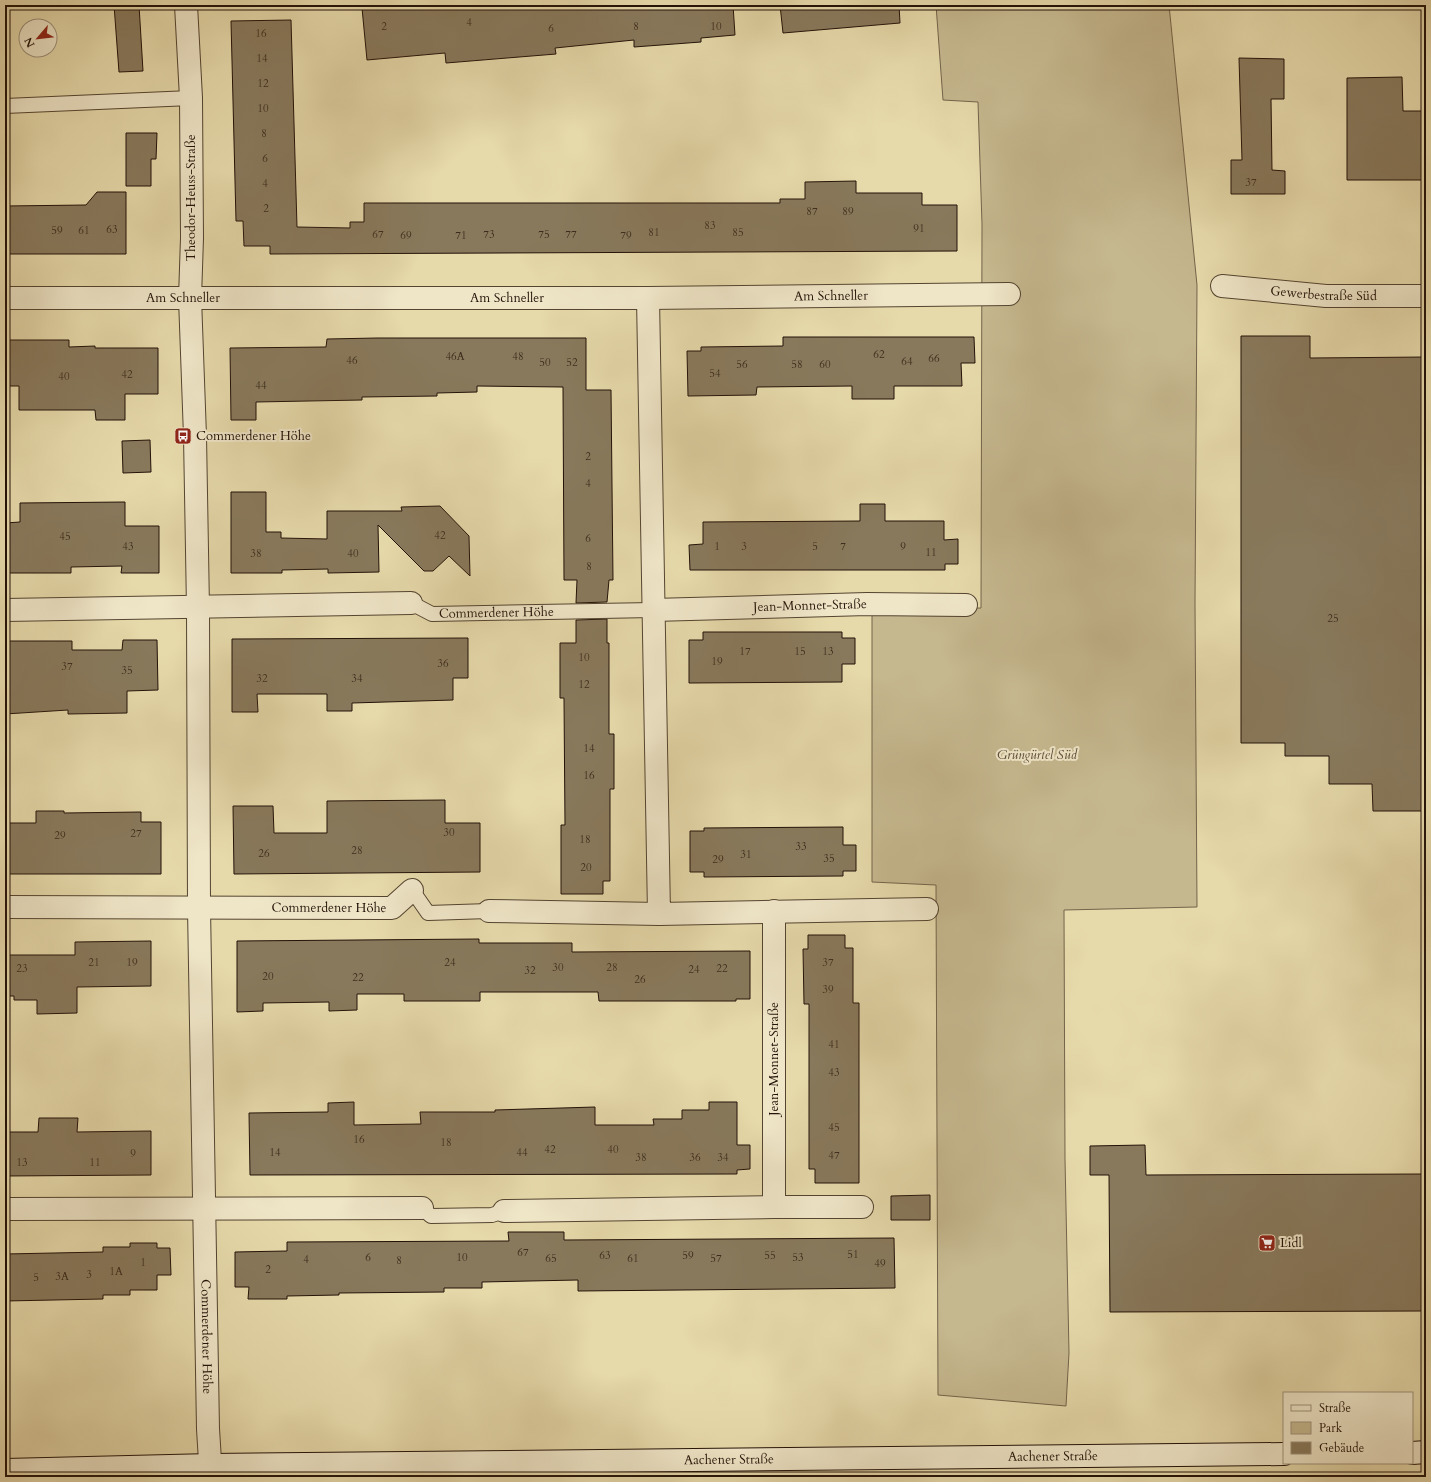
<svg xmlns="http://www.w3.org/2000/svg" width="1431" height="1482" font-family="Cardo,serif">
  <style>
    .green { fill: #c5b78e; stroke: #74644b }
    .building { fill: #88795c; stroke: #231208 }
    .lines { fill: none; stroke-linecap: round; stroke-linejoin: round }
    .service-casing { stroke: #544430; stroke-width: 16 }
    .minor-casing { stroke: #544430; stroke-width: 24 }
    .secondary-casing { stroke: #231208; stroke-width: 24 }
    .service { stroke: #efe6c8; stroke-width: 14 }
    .minor { stroke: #efe6c8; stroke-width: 22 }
    .secondary { stroke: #efe6c8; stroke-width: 22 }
    .labels { text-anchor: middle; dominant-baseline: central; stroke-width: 4; stroke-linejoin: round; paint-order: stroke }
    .number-label { font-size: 11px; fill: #3c2c1d }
    .street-label { font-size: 13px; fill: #231208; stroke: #efe6c8 }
    .poi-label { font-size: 13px; fill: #231208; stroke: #efe6c8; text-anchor: start }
    .park-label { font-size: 13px; font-style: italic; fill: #5c4c37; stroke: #efe6c8 }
  </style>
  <rect width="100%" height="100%" fill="#e6d9aa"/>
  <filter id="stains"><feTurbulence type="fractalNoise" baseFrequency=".005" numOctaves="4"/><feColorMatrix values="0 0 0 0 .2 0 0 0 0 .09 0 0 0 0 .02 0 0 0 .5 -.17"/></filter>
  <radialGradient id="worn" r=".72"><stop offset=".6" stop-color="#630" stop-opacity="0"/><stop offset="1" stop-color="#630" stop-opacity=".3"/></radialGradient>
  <path class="green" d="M 936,5 L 1169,5 L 1197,285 L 1195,604 L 1197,907 L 1064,910 L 1065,1159 L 1069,1353 L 1066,1406 L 938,1395 L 936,885 L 872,882 L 872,610 L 981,608 L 982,224 L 978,102 L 943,100 Z"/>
  <path class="building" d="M 114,5 L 139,5 L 143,71 L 119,72 Z
    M 395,5 L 733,5 L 735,35 L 701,38 L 701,42 L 634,47 L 634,40 L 555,48 L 556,54 L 446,63 L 445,53 L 367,60 L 362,8 Z
    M 780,5 L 899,5 L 900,23 L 783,33 Z
    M 291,20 L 297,227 L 350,228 L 350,222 L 364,222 L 364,203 L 780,203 L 780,199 L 805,199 L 805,182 L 856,181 L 856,193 L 922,193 L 922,205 L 957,205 L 957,251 L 270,254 L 270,246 L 244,246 L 243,221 L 236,221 L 231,21 Z
    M 1239,58 L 1284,59 L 1284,99 L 1271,99 L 1272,170 L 1285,171 L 1285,194 L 1231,194 L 1231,160 L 1242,160 Z
    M 1402,77 L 1403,111 L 1426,111 L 1426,180 L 1347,180 L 1347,78 Z
    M 126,133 L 157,133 L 156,159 L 151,159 L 151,186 L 126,186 Z
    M 97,192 L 126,192 L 126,254 L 5,254 L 5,206 L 86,205 Z
    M 1241,336 L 1310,336 L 1310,358 L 1426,357 L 1426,811 L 1373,811 L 1372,784 L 1329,784 L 1329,756 L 1285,756 L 1285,743 L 1241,743 Z
    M 783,337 L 974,337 L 975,363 L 961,363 L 962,386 L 894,386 L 894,399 L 852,399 L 852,386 L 757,387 L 756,395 L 688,396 L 687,351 L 701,351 L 701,347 L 783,346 Z
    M 377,338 L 586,338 L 586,390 L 611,390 L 613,580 L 609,580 L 607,602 L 576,603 L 577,580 L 564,580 L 563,387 L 477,386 L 477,392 L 437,393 L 437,396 L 362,397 L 362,400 L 256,402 L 256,420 L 231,420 L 230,348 L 326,347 L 327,339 Z
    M 5,340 L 69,340 L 69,347 L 95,346 L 95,348 L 158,348 L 158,394 L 125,394 L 125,420 L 96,420 L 95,410 L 19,410 L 19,386 L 5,386 Z
    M 150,440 L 151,472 L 123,473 L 122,441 Z
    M 231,492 L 266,492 L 266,532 L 281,532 L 281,538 L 327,539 L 327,511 L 402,511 L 401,507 L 440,506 L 469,536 L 470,576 L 449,556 L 433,571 L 424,571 L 378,525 L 379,572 L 328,573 L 328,569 L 282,570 L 282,573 L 231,573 Z
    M 125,502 L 125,526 L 159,526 L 159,573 L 121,573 L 122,566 L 71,567 L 71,573 L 5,573 L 5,523 L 20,522 L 20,503 Z
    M 860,504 L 885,504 L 885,521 L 944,521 L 944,540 L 958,539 L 958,564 L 945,564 L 945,570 L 690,570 L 689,545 L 703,544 L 703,522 L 860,521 Z
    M 607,619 L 607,643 L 609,643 L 609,734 L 614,734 L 614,789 L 610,789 L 610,881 L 603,881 L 603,894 L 561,894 L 561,825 L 565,825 L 564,698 L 560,698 L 560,643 L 576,643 L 576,620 Z
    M 703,632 L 842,632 L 842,638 L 855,638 L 855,664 L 842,664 L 842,682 L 689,683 L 689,640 L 703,640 Z
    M 468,638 L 468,678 L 453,678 L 453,700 L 352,703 L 352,711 L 327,711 L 327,694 L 257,694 L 258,712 L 232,712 L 232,639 Z
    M 123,640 L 157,640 L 158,690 L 127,691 L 127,713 L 68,714 L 68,710 L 5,714 L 5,641 L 72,641 L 72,650 L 122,650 Z
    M 445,800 L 445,823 L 480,823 L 480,872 L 234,874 L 233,806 L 273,806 L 274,833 L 327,833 L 327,801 Z
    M 36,811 L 64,811 L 64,813 L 141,812 L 141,822 L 161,822 L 161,874 L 5,874 L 5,823 L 36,823 Z
    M 843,827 L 843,845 L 856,845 L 856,871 L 843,871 L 843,876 L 704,877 L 704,872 L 690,872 L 690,831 L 704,831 L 704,828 Z
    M 808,935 L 845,935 L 845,948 L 853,948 L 853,1003 L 859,1003 L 859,1183 L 815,1183 L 815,1169 L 809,1169 L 809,1004 L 804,1004 L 803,949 L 808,949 Z
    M 479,939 L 479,943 L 572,943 L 572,952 L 750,951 L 750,999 L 736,999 L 736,1001 L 599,1001 L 598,992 L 480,992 L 480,1001 L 404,1001 L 404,994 L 357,994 L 357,1010 L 329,1011 L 329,1002 L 263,1003 L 263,1011 L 237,1012 L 237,941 Z
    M 151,941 L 151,986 L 77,987 L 77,1013 L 37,1014 L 37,1000 L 14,1000 L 14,996 L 5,996 L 5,955 L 75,955 L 75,942 Z
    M 354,1102 L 354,1125 L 421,1124 L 420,1112 L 495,1112 L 495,1110 L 595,1107 L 595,1125 L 654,1125 L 653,1119 L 682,1119 L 682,1110 L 709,1110 L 709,1102 L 737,1102 L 737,1145 L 750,1145 L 750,1169 L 737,1170 L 737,1174 L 250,1175 L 249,1113 L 328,1112 L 328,1103 Z
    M 39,1118 L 78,1118 L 77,1132 L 151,1131 L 151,1175 L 5,1176 L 5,1132 L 38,1132 Z
    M 1145,1145 L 1146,1175 L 1423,1174 L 1424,1311 L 1110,1312 L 1109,1175 L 1090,1175 L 1090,1146 Z
    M 930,1195 L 930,1220 L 891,1220 L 891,1196 Z
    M 508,1232 L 564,1232 L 564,1240 L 894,1238 L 895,1288 L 578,1291 L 578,1280 L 482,1282 L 482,1288 L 444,1288 L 444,1292 L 339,1293 L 339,1295 L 287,1296 L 287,1299 L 248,1299 L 249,1287 L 235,1287 L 235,1252 L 287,1251 L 287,1242 L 509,1241 Z
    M 130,1243 L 157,1243 L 157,1248 L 170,1248 L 171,1275 L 157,1275 L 157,1290 L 130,1290 L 130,1295 L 103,1295 L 103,1299 L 5,1301 L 5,1254 L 103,1252 L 103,1247 L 130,1247 Z"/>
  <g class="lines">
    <g class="service-casing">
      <g id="service">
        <path d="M 5,106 L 191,98"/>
        <path id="s1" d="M 411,603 L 432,614 L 653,610"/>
        <path d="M 412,890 L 428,913 L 489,911"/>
        <path d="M 422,1208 L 431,1216 L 492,1215 L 504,1211"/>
      </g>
    </g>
    <g class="minor-casing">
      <g id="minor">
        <path id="s2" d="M 186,5 L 191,98 L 192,238 L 190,298 L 195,436 L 198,608 L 199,908 L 208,1429 L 211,1477"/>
        <path id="s3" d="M 1222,286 L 1326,296 L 1426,296"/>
        <path id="s4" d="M 5,298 L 648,298 L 1009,294"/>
        <path d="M 648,298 L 659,914 L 927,909"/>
        <path d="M 5,610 L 411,603"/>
        <path id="s5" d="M 653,610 L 867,604 L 966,605"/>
        <path id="s6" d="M 5,907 L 392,908 L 412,890"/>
        <path d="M 489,911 L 659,914"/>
        <path d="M 774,911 L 774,1207 L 862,1207"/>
        <path d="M 5,1209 L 422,1208"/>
        <path d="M 504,1211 L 774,1207"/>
      </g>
    </g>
    <g class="secondary-casing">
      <g id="secondary">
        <path d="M 1412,1453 L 1426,1452"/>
        <path id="s7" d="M 5,1470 L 211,1465 L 1284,1454"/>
      </g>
    </g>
    <use href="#service" class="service"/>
    <use href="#minor" class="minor"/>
    <use href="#secondary" class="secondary"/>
  </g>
  <defs>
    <g id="bus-square" transform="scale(0.9)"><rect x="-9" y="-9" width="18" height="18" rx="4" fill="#8f2418" stroke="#efe6c8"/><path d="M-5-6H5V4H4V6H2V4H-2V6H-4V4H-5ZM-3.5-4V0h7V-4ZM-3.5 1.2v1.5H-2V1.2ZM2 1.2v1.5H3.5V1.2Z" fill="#fff"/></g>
    <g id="supermarket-square" transform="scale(0.9)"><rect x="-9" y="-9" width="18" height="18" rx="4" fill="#8f2418" stroke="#efe6c8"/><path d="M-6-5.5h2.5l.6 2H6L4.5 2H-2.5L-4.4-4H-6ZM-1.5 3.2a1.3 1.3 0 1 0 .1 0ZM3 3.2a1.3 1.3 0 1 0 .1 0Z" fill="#fff"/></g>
  </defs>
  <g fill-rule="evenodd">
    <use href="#bus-square" x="183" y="436"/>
    <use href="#supermarket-square" x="1267" y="1243"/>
  </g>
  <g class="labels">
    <g class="number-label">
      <text x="469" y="22">4</text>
      <text x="384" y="26">2</text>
      <text x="636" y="26">8</text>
      <text x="716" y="26">10</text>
      <text x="551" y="28">6</text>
      <text x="261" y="33">16</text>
      <text x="262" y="58">14</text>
      <text x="263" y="83">12</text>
      <text x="263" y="108">10</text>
      <text x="264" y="133">8</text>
      <text x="265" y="158">6</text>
      <text x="1251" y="182">37</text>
      <text x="265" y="183">4</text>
      <text x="266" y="208">2</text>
      <text x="812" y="211">87</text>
      <text x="848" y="211">89</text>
      <text x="710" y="225">83</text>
      <text x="919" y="228">91</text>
      <text x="112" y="229">63</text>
      <text x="57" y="230">59</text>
      <text x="84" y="230">61</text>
      <text x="654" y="232">81</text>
      <text x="738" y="232">85</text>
      <text x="378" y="234">67</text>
      <text x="489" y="234">73</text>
      <text x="544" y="234">75</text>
      <text x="571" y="234">77</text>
      <text x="406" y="235">69</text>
      <text x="461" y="235">71</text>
      <text x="626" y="235">79</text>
      <text x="879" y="354">62</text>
      <text x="455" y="356">46A</text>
      <text x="518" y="356">48</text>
      <text x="934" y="358">66</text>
      <text x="352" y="360">46</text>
      <text x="907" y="361">64</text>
      <text x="545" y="362">50</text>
      <text x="572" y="362">52</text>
      <text x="742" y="364">56</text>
      <text x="797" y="364">58</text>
      <text x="825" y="364">60</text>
      <text x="715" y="373">54</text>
      <text x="127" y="374">42</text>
      <text x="64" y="376">40</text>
      <text x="261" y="385">44</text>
      <text x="588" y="456">2</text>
      <text x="588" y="483">4</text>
      <text x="440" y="535">42</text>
      <text x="65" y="536">45</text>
      <text x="588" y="538">6</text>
      <text x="128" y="546">43</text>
      <text x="717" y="546">1</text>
      <text x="744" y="546">3</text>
      <text x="815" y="546">5</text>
      <text x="843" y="546">7</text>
      <text x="903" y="546">9</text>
      <text x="931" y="552">11</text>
      <text x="256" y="553">38</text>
      <text x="353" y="553">40</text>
      <text x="589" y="566">8</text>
      <text x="1333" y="618">25</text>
      <text x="745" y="651">17</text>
      <text x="800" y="651">15</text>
      <text x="828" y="651">13</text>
      <text x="584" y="657">10</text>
      <text x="717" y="661">19</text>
      <text x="443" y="663">36</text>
      <text x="67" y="666">37</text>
      <text x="127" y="670">35</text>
      <text x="262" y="678">32</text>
      <text x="357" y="678">34</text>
      <text x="584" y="684">12</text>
      <text x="589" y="748">14</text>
      <text x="589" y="775">16</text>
      <text x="449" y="832">30</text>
      <text x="136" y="833">27</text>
      <text x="60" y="835">29</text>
      <text x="585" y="839">18</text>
      <text x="801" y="846">33</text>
      <text x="357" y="850">28</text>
      <text x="264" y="853">26</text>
      <text x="746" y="854">31</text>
      <text x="829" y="858">35</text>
      <text x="718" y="859">29</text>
      <text x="586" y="867">20</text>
      <text x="94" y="962">21</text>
      <text x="132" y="962">19</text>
      <text x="450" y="962">24</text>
      <text x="828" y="962">37</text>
      <text x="558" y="967">30</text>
      <text x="612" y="967">28</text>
      <text x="22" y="968">23</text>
      <text x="722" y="968">22</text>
      <text x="694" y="969">24</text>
      <text x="530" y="970">32</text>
      <text x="268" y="976">20</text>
      <text x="358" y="977">22</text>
      <text x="640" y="979">26</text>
      <text x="828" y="989">39</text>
      <text x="834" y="1044">41</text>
      <text x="834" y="1072">43</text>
      <text x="834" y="1127">45</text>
      <text x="359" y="1139">16</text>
      <text x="446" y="1142">18</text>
      <text x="550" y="1149">42</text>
      <text x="613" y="1149">40</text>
      <text x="275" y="1152">14</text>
      <text x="522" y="1152">44</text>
      <text x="133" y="1153">9</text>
      <text x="834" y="1155">47</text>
      <text x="641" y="1157">38</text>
      <text x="695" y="1157">36</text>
      <text x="723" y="1157">34</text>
      <text x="22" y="1162">13</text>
      <text x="95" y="1162">11</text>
      <text x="523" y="1252">67</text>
      <text x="853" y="1254">51</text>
      <text x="605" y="1255">63</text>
      <text x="688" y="1255">59</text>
      <text x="770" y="1255">55</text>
      <text x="368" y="1257">6</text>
      <text x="462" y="1257">10</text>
      <text x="798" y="1257">53</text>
      <text x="551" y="1258">65</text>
      <text x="633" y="1258">61</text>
      <text x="716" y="1258">57</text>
      <text x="306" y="1259">4</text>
      <text x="399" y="1260">8</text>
      <text x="143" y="1262">1</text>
      <text x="880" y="1263">49</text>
      <text x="268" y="1269">2</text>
      <text x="116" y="1271">1A</text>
      <text x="89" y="1274">3</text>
      <text x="62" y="1276">3A</text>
      <text x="36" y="1277">5</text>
    </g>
    <g class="street-label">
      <text transform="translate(191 198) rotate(-90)">Theodor-Heuss-Straße</text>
      <text stroke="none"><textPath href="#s3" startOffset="102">Gewerbestraße Süd</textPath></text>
      <text stroke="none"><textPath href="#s4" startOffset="826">Am Schneller</textPath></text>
      <text stroke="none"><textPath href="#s4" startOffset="178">Am Schneller</textPath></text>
      <text stroke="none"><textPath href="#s4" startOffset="502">Am Schneller</textPath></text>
      <text stroke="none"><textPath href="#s5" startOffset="157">Jean-Monnet-Straße</textPath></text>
      <text stroke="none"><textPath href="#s1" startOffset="88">Commerdener Höhe</textPath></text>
      <text stroke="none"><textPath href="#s6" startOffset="324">Commerdener Höhe</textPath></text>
      <text transform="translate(774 1059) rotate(-90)">Jean-Monnet-Straße</text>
      <text stroke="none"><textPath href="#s2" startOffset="1332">Commerdener Höhe</textPath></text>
      <text stroke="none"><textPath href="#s7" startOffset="1048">Aachener Straße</textPath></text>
      <text stroke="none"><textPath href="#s7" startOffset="724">Aachener Straße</textPath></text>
    </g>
    <g class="poi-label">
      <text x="196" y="436">Commerdener Höhe</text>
      <text x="1280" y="1243">Lidl</text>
    </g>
    <g class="park-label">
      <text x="1037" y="755">Grüngürtel Süd</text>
    </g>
  </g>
  <rect width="1431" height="1482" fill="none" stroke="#e6d9aa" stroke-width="20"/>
  <rect x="6" y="6" width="1419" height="1470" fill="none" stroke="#231208" stroke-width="2"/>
  <rect x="10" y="10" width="1411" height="1462" fill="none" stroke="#231208"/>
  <rect x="1283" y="1392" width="130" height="72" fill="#efe6c8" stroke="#9d917b"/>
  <rect x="1291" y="1405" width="20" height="6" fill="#efe6c8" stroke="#9d917b"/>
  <text x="1319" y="1412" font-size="12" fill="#231208">Straße</text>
  <rect x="1291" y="1422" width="20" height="12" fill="#c5b78e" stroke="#9d917b"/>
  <text x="1319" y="1432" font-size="12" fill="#231208">Park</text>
  <rect x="1291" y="1442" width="20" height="12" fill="#88795c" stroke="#9d917b"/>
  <text x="1319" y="1452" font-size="12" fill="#231208">Gebäude</text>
  <g transform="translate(38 38) rotate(242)"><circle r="19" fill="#efe6c8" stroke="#9d917b"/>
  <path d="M0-3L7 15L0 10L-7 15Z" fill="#8f2418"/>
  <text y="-6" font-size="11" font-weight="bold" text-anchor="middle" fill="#231208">N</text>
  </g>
  <rect width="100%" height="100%" filter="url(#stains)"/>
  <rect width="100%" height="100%" fill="url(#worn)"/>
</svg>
